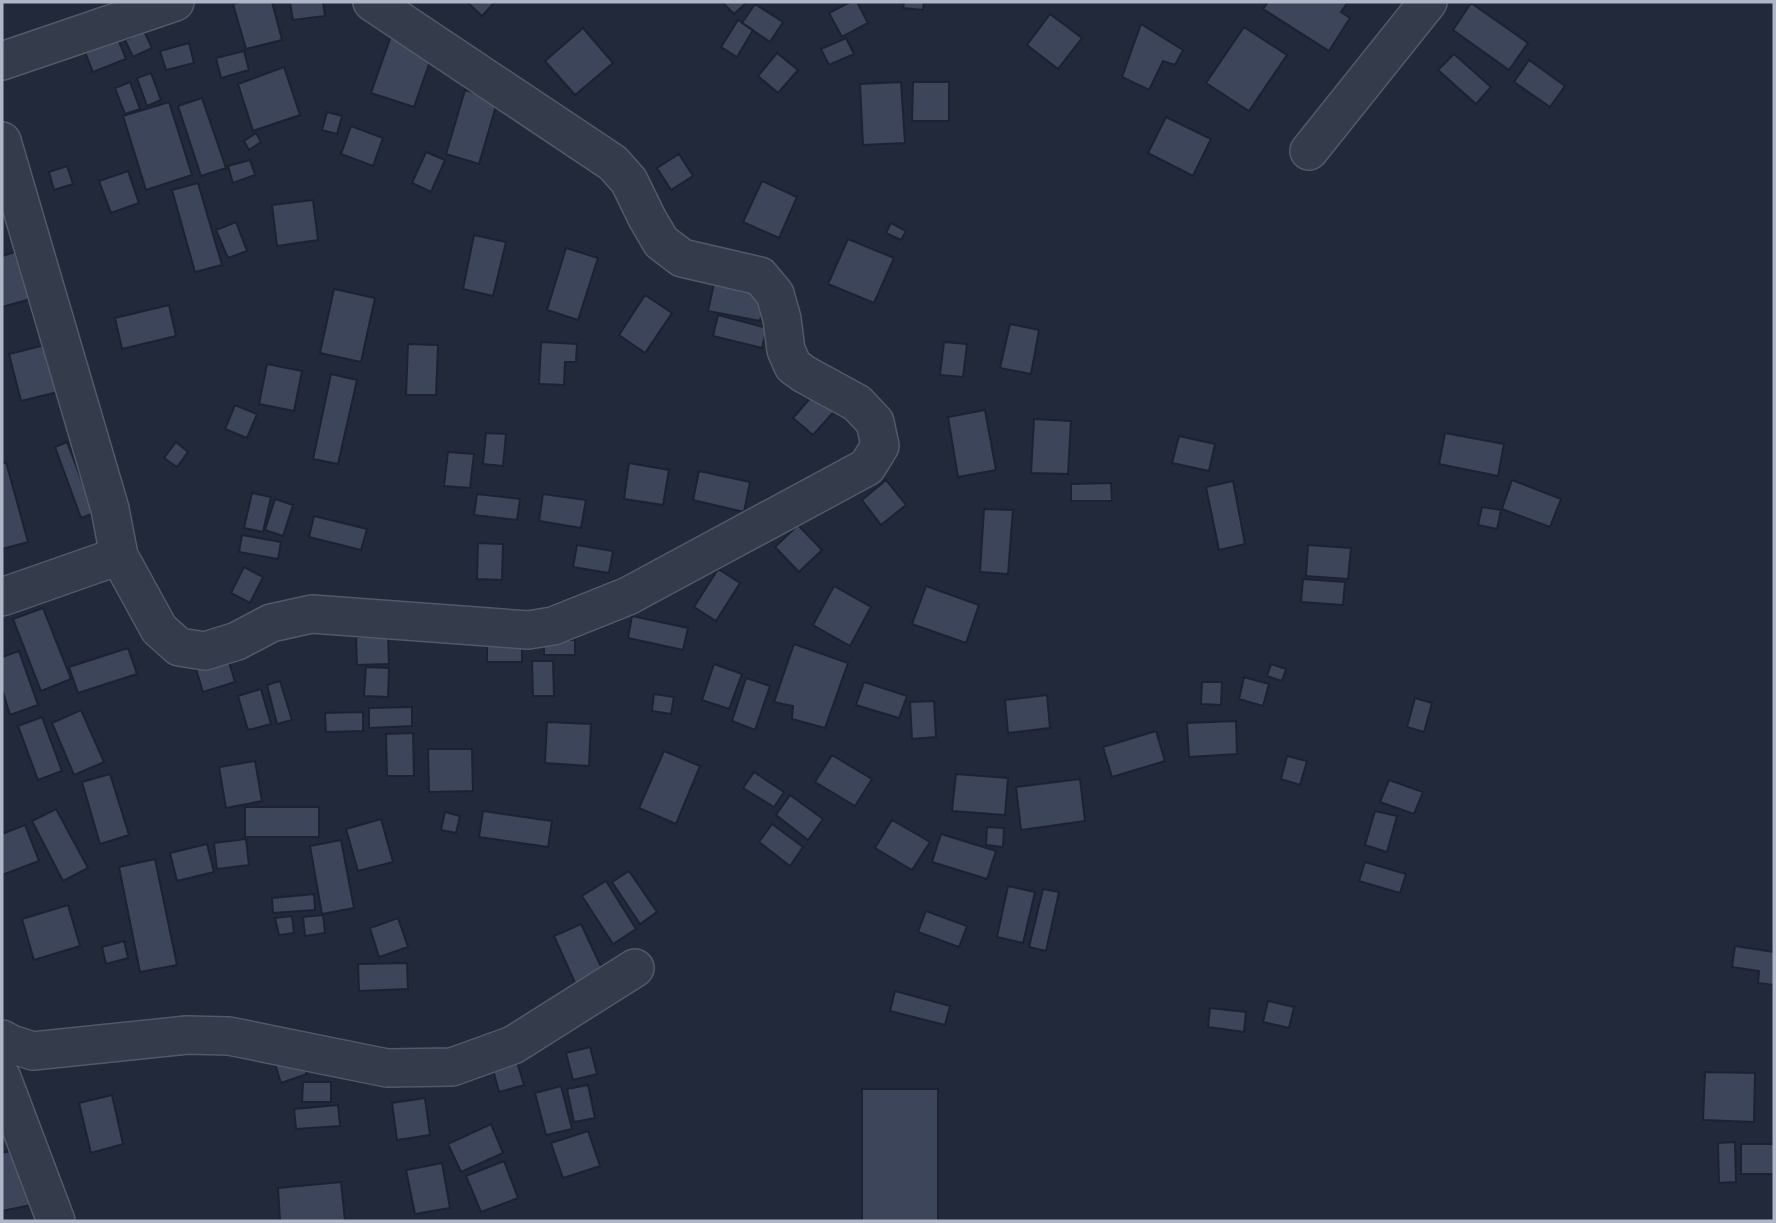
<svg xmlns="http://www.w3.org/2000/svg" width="1776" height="1223" font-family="Quicksand,sans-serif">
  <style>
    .building { fill: #3d455a; stroke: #1c2231; stroke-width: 2 }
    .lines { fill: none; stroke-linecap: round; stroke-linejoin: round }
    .street-casing { stroke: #525968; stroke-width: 40 }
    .street { stroke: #343b4a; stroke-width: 37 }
  </style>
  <rect width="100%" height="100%" fill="#21293a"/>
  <path class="building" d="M 240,2 L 272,2 L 282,40 L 246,49 L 233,4 Z
    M 290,2 L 323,2 L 325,16 L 293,20 Z
    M 467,2 L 495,2 L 482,16 Z
    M 722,2 L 747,2 L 734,14 Z
    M 850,2 L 857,2 L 868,23 L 842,37 L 829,13 Z
    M 904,2 L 924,2 L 923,10 L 903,8 Z
    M 1268,2 L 1348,2 L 1341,12 L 1350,18 L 1329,51 L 1263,9 Z
    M 1471,3 L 1528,43 L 1509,70 L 1453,30 Z
    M 755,4 L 783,22 L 770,42 L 742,23 Z
    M 1050,14 L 1082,38 L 1058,69 L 1027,45 Z
    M 738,20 L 753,30 L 737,57 L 721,47 Z
    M 1141,24 L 1183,50 L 1175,65 L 1163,61 L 1149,90 L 1122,77 Z
    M 1244,27 L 1287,55 L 1249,111 L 1206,83 Z
    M 583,28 L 613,63 L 575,95 L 545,61 Z
    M 144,31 L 152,48 L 133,57 L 125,40 Z
    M 391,36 L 434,50 L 414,107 L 371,93 Z
    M 846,38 L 854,54 L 829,65 L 821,49 Z
    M 118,39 L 126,59 L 93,72 L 85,52 Z
    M 189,43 L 194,63 L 166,70 L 160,51 Z
    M 244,51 L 249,70 L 221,78 L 216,58 Z
    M 777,53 L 798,70 L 778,93 L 758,76 Z
    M 1454,54 L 1491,87 L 1476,104 L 1438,70 Z
    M 1529,60 L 1565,86 L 1550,107 L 1514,82 Z
    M 284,67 L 300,115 L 253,131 L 238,84 Z
    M 151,73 L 161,100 L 147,106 L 137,78 Z
    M 130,82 L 140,109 L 125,114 L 115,88 Z
    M 901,82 L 905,143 L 863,145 L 860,84 Z
    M 913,82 L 949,82 L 949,121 L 912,121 Z
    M 465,90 L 498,99 L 479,164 L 446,154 Z
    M 202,98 L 226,168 L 201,176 L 178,106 Z
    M 169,102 L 192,175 L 146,190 L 123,116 Z
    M 327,112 L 342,116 L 337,134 L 322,130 Z
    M 1166,117 L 1211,139 L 1193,176 L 1148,153 Z
    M 351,126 L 383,138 L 373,166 L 341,154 Z
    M 256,133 L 261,142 L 249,150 L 244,141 Z
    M 426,152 L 445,160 L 431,192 L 412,183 Z
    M 679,154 L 693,176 L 671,190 L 657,168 Z
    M 250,160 L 255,175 L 233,183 L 228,166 Z
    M 67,166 L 73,184 L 54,190 L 49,172 Z
    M 128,171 L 139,203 L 111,213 L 99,181 Z
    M 762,181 L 797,197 L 779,238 L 743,222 Z
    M 198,183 L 222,265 L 195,272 L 172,190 Z
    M 313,200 L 318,240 L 277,246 L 272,205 Z
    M 236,222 L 247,251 L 228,258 L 216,230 Z
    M 891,223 L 906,231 L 901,240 L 886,233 Z
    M 474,235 L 506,242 L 493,296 L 463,289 Z
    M 848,239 L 894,258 L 874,303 L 828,284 Z
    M 566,248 L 598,258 L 578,320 L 547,310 Z
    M 18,251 L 31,299 L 2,307 L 2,256 Z
    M 715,279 L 767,289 L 760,321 L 708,311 Z
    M 334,289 L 375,298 L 361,362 L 320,353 Z
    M 645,295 L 672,313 L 645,353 L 619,335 Z
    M 169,305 L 176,336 L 122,349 L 115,318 Z
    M 718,315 L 767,328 L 762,348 L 713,336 Z
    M 1010,324 L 1039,330 L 1031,374 L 1000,368 Z
    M 541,342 L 577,344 L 576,362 L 565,362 L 564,385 L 539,384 Z
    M 944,342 L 967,344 L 963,377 L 940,375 Z
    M 408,344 L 438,345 L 436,395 L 406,395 Z
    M 45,345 L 58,392 L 21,401 L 9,354 Z
    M 267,364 L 302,371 L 294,411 L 259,404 Z
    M 331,374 L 357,380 L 338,464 L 313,459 Z
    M 819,388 L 839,406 L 813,435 L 793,418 Z
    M 235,405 L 257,414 L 247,438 L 225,429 Z
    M 985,410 L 996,470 L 958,477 L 948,417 Z
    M 1034,419 L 1071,421 L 1068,474 L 1031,473 Z
    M 486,433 L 506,434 L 503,466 L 483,464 Z
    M 1445,433 L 1504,444 L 1498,476 L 1439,464 Z
    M 1179,436 L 1215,444 L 1209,471 L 1172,463 Z
    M 67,442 L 94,513 L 81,518 L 55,447 Z
    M 176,442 L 188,452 L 177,467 L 164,458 Z
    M 448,452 L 474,454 L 470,488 L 444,486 Z
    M 6,462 L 28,542 L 2,549 L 2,464 Z
    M 629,463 L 669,470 L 663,505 L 624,499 Z
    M 699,471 L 750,482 L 744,512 L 693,500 Z
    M 886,480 L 906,505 L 881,525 L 862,500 Z
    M 1512,480 L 1561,499 L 1550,527 L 1502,509 Z
    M 1233,481 L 1245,544 L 1219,550 L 1206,487 Z
    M 1111,483 L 1112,501 L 1071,501 L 1071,484 Z
    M 252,493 L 271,497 L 263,532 L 244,528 Z
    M 477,494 L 520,499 L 517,520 L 474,515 Z
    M 543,494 L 586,500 L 581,528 L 539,521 Z
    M 275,499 L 293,505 L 283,536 L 265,530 Z
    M 1482,507 L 1501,510 L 1497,529 L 1478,525 Z
    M 984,509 L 1013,510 L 1008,574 L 980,572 Z
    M 314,516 L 367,529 L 361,550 L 309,537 Z
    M 798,525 L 822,550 L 799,572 L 775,547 Z
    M 242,535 L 281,542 L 278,559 L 239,552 Z
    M 478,543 L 503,544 L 502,580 L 477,579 Z
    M 577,545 L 613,551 L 609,573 L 573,567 Z
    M 1308,545 L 1351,548 L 1348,579 L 1306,576 Z
    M 244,567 L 263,577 L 250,603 L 231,593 Z
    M 718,569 L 740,583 L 716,621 L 694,607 Z
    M 1303,579 L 1345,582 L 1343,605 L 1301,602 Z
    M 834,586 L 871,607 L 850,646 L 813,625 Z
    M 926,586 L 979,605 L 966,643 L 912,624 Z
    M 43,608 L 71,679 L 41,691 L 13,619 Z
    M 632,616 L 688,628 L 683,650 L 628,638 Z
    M 388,635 L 389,664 L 357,665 L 356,637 Z
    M 487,635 L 522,636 L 522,662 L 487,662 Z
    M 544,639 L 575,640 L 575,655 L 544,655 Z
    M 794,644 L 848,663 L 825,728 L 792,719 L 793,706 L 774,702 Z
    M 128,648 L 137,674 L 78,693 L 69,667 Z
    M 19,651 L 38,705 L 10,715 L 2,689 L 2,657 Z
    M 228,659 L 235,682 L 203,692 L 196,669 Z
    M 532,661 L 553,661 L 554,696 L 533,696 Z
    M 714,664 L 742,674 L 729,709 L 702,700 Z
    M 1271,664 L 1286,669 L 1282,681 L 1267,676 Z
    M 366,667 L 389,668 L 388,697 L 364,696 Z
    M 1244,677 L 1269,684 L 1263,706 L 1239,699 Z
    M 746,678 L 770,686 L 755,730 L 732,721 Z
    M 280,681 L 292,720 L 277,724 L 267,685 Z
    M 864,682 L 907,696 L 899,718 L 856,705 Z
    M 1202,682 L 1222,682 L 1221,705 L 1201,704 Z
    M 261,689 L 271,724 L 248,730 L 238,696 Z
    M 654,694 L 674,697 L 671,714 L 652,711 Z
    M 1047,695 L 1050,728 L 1008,733 L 1005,700 Z
    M 1415,698 L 1432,703 L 1424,732 L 1407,727 Z
    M 934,701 L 936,737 L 912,739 L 910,702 Z
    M 412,707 L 412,726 L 369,728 L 369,708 Z
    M 81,710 L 104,762 L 74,775 L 52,723 Z
    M 363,712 L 363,731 L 326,732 L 325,713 Z
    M 42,717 L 62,771 L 38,780 L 18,726 Z
    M 1236,721 L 1237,754 L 1189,757 L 1187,723 Z
    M 547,722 L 591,724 L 589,766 L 545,763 Z
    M 1156,731 L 1165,761 L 1112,777 L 1103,747 Z
    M 413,733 L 414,776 L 387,776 L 386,734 Z
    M 428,749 L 472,749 L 473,791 L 429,792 Z
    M 664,751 L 700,766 L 676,824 L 639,808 Z
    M 832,755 L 872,779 L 855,806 L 815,782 Z
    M 1287,756 L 1307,761 L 1300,785 L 1281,779 Z
    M 255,761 L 262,801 L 226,808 L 219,767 Z
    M 754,772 L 784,792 L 774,807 L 743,788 Z
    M 110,774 L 129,835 L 100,844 L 82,782 Z
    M 956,774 L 1008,778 L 1005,815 L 952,811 Z
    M 1080,779 L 1085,821 L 1021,830 L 1016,787 Z
    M 1389,780 L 1423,792 L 1414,814 L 1380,802 Z
    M 790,795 L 823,819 L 808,840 L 776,815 Z
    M 245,807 L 319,807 L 319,837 L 245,837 Z
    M 56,809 L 88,868 L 63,881 L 32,821 Z
    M 483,811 L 552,821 L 548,847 L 479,837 Z
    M 1375,811 L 1397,816 L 1387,852 L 1365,845 Z
    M 445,812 L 460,816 L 456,833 L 441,830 Z
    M 381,819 L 393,862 L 358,871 L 346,829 Z
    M 892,820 L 930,842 L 912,870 L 875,848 Z
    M 772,824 L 803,847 L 790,866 L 759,842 Z
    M 25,825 L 39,861 L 2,875 L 2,834 Z
    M 987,827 L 1004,828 L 1003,847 L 986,845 Z
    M 941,834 L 996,851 L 987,879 L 932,862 Z
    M 246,839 L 249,865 L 217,869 L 214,843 Z
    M 341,840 L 354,908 L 322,914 L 310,846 Z
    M 207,844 L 214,872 L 177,881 L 170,853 Z
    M 155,859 L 177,965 L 140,972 L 119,867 Z
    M 1365,862 L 1406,874 L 1400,893 L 1359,881 Z
    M 629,871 L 657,912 L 640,924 L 612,882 Z
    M 606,881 L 636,929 L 613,944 L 582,896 Z
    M 1008,886 L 1035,892 L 1023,943 L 997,937 Z
    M 1043,889 L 1059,892 L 1046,951 L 1029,947 Z
    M 314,894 L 315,910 L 273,913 L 272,898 Z
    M 68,905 L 80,946 L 34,960 L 22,919 Z
    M 926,911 L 967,926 L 959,947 L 918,932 Z
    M 323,915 L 325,933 L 305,936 L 303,917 Z
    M 292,916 L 294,933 L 279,935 L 275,918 Z
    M 398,918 L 408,947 L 379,957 L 370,928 Z
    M 581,924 L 604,973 L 576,985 L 554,936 Z
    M 124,941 L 128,958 L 106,964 L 102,947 Z
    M 1735,946 L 1774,952 L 1774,985 L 1758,983 L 1759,971 L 1732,967 Z
    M 407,963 L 408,989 L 359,991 L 358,964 Z
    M 895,991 L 950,1006 L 945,1025 L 890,1011 Z
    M 1268,1001 L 1294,1007 L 1289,1028 L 1263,1022 Z
    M 1210,1008 L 1246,1012 L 1244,1032 L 1208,1027 Z
    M 590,1047 L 597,1074 L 573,1080 L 566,1053 Z
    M 300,1056 L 307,1074 L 281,1083 L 275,1064 Z
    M 516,1059 L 524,1085 L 499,1092 L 492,1066 Z
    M 1705,1072 L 1755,1073 L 1754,1122 L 1703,1120 Z
    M 303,1082 L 331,1082 L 331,1102 L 302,1102 Z
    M 588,1085 L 595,1118 L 574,1122 L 567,1089 Z
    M 561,1086 L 572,1129 L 546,1135 L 535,1093 Z
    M 862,1089 L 938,1089 L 938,1221 L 862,1221 Z
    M 112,1095 L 123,1144 L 91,1153 L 79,1103 Z
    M 425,1098 L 430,1135 L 397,1140 L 392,1103 Z
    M 338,1105 L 340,1126 L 296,1129 L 294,1109 Z
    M 491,1124 L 503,1153 L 461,1172 L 448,1144 Z
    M 588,1131 L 600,1166 L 563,1178 L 551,1143 Z
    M 1735,1142 L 1736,1182 L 1719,1183 L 1718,1143 Z
    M 1741,1144 L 1774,1144 L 1774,1174 L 1741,1174 Z
    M 18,1149 L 31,1205 L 2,1211 L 2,1153 Z
    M 504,1161 L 518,1198 L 481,1212 L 466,1176 Z
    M 442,1163 L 450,1208 L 415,1214 L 406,1170 Z
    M 341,1182 L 345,1221 L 280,1221 L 278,1188 Z"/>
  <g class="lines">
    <g class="street-casing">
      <path id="street" d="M 2,61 L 175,2
        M 2,141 L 110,509 L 119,556 L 2,597
        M 1309,151 L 1428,2
        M 119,556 L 159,629 L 179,647 L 205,651 L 237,641 L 271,623 L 312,614 L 528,630 L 553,626 L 628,596 L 867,467 L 880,446 L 875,422 L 857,403 L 804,374 L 793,366 L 786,350 L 782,319 L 775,294 L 760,276 L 682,258 L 661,242 L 647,218 L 629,181 L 613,163 L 372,2
        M 2,1039 L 11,1044 L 33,1051 L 187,1035 L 229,1036 L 387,1068 L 452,1067 L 513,1045 L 635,968
        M 2,1078 L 56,1221"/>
    </g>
    <use href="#street" class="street"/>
  </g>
  <rect width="1776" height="1223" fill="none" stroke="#afb6c7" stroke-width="7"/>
</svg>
